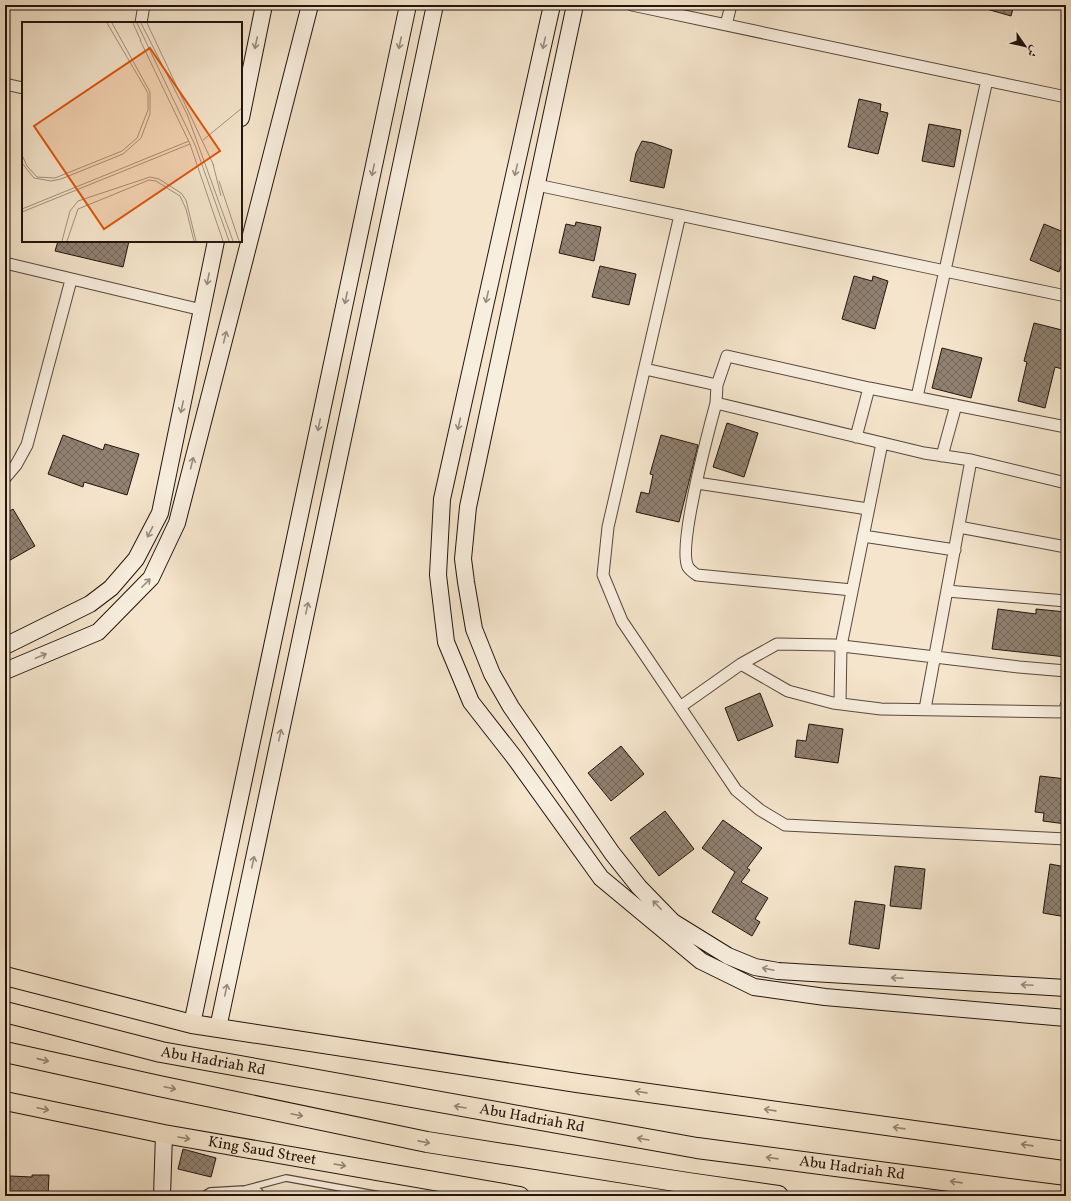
<svg xmlns="http://www.w3.org/2000/svg" width="1071" height="1201" font-family="Vollkorn,Amiri,serif">
  <style>
    .building { fill: url(#building-cross-hatch); stroke: #22150e }
    .lines { fill: none; stroke-linecap: round; stroke-linejoin: round }
    .lane-casing { stroke: #57493e; stroke-width: 8 }
    .street-casing { stroke: #57493e; stroke-width: 13 }
    .secondary-casing { stroke: #22150e; stroke-width: 18 }
    .primary-casing { stroke: #22150e; stroke-width: 20 }
    .highway-casing { stroke: #22150e; stroke-width: 22 }
    .lane { stroke: #f8eede; stroke-width: 5.5 }
    .street { stroke: #f8eede; stroke-width: 11 }
    .secondary { stroke: #f8eede; stroke-width: 16 }
    .primary { stroke: #f5e5cc; stroke-width: 18 }
    .highway { stroke: #f5e5cc; stroke-width: 20 }
    .oneway { stroke: #988c80 }
    .oneway2 { stroke: #968776 }
    .labels { text-anchor: middle; dominant-baseline: central; stroke-width: 3; stroke-linejoin: round; paint-order: stroke }
    .street-label { font-size: 15px; fill: #22150e; stroke: #f8eede }
    .inset-road { fill: none; stroke: #a19280; stroke-width: 1 }
    .view { fill: #de560c; fill-opacity: 0.15; stroke: #de560c; stroke-width: 2 }
    .inset-edge { fill: none; stroke: #22150e; stroke-width: 2 }
  </style>
  <defs>
    <pattern id="building-cross-hatch" width="8" height="8" patternUnits="userSpaceOnUse"><rect width="8" height="8" fill="#908171"/><path d="M0 0l8 8M0 8l8-8" fill="none" stroke="#75685b"/></pattern>
  </defs>
  <rect width="100%" height="100%" fill="#f5e5cc"/>
  <filter id="stains"><feTurbulence type="fractalNoise" baseFrequency=".005" numOctaves="4"/><feColorMatrix values="0 0 0 0 .2 0 0 0 0 .09 0 0 0 0 .02 0 0 0 .5 -.17"/></filter>
  <radialGradient id="worn" r=".72"><stop offset=".6" stop-color="#630" stop-opacity="0"/><stop offset="1" stop-color="#630" stop-opacity=".3"/></radialGradient>
  <path class="building" d="M 984,5 L 1014,5 L 1011,16 L 983,8 Z
    M 859,99 L 881,104 L 880,111 L 888,113 L 878,154 L 848,147 Z
    M 929,124 L 961,130 L 954,167 L 922,161 Z
    M 642,141 L 653,143 L 672,150 L 664,188 L 630,181 L 636,153 Z
    M 576,222 L 601,227 L 594,261 L 559,253 L 566,224 L 575,226 Z
    M 1044,224 L 1066,233 L 1066,253 L 1059,272 L 1030,260 Z
    M 58,241 L 129,241 L 123,267 L 55,251 Z
    M 600,266 L 636,274 L 629,305 L 592,297 Z
    M 854,276 L 872,281 L 873,276 L 888,281 L 875,329 L 842,319 Z
    M 1034,323 L 1066,331 L 1066,370 L 1055,367 L 1045,408 L 1018,401 L 1027,362 L 1024,361 Z
    M 942,348 L 982,358 L 971,398 L 932,388 Z
    M 727,423 L 758,433 L 744,477 L 713,467 Z
    M 63,435 L 103,450 L 105,444 L 139,454 L 127,495 L 84,482 L 83,487 L 48,474 Z
    M 661,435 L 698,445 L 679,522 L 636,512 L 641,492 L 649,494 L 653,475 L 650,474 Z
    M 13,509 L 35,546 L 5,563 L 5,514 Z
    M 998,609 L 1036,614 L 1036,609 L 1066,612 L 1066,657 L 992,649 Z
    M 760,693 L 773,726 L 738,741 L 725,708 Z
    M 809,724 L 843,729 L 838,763 L 795,757 L 797,740 L 806,741 Z
    M 621,746 L 644,774 L 611,801 L 588,773 Z
    M 1040,776 L 1066,779 L 1066,824 L 1043,821 L 1044,813 L 1035,812 Z
    M 665,811 L 694,849 L 659,876 L 630,838 Z
    M 723,820 L 762,848 L 747,868 L 750,870 L 741,882 L 768,898 L 755,919 L 760,922 L 752,936 L 712,912 L 735,872 L 702,848 Z
    M 1050,864 L 1066,867 L 1066,917 L 1043,913 Z
    M 895,866 L 925,869 L 921,909 L 890,906 Z
    M 855,901 L 885,905 L 879,949 L 849,944 Z
    M 183,1149 L 216,1158 L 211,1177 L 178,1169 Z
    M 32,1175 L 49,1175 L 48,1196 L 9,1196 L 10,1176 L 32,1177 Z"/>
  <g class="lines">
    <g class="lane-casing">
      <path id="lane" d="M 245,1189 L 286,1178 L 385,1196
        M 202,1196 L 210,1191 L 245,1189 L 259,1191 L 262,1196"/>
    </g>
    <g class="street-casing">
      <path id="street" d="M 632,5 L 1066,97
        M 141,23 L 144,5
        M 726,25 L 731,5
        M 5,84 L 23,88
        M 537,185 L 945,271 L 1066,296
        M 680,215 L 608,527 L 603,575 L 622,621 L 736,790 L 760,810 L 785,825 L 1066,839
        M 5,263 L 202,310
        M 645,369 L 717,385 L 716,403 L 924,453 L 971,460 L 1066,483
        M 717,385 L 727,356 L 869,388 L 1066,427
        M 917,397 L 987,80
        M 716,403 C 709,429 677,547 688,567 C 690,570 694,573 697,575 L 852,590
        M 856,437 L 869,388
        M 942,456 L 956,405
        M 5,478 L 16,465 L 27,445 L 71,280
        M 697,483 L 868,509
        M 959,527 L 1066,547
        M 863,536 L 955,550
        M 947,591 L 1066,601
        M 741,664 L 788,691 L 833,703 L 881,709 L 1064,712 L 1066,706
        M 840,704 L 841,646 L 882,443
        M 680,707 L 741,664 L 777,644 L 834,645 L 1019,667 L 1066,671
        M 925,709 L 971,460"/>
    </g>
    <g class="secondary-casing">
      <path id="secondary" d="M 552,5 L 442,499 L 438,575 L 446,642 L 471,702 L 514,757 L 601,878 L 701,961 L 754,987 L 825,997 L 1066,1018
        M 575,5 L 468,507 L 463,559 L 466,582 L 474,629 L 492,674 L 511,707 L 612,853 L 639,887 L 673,922 L 728,956 L 755,967 L 778,971 L 1066,988
        M 241,118 L 264,5
        M 5,646 L 90,604 L 111,588 L 136,559 L 160,513 L 216,241
        M 5,671 L 98,632 L 151,578 L 177,523 L 310,5
        M 192,1024 L 408,5
        M 218,1028 L 435,5
        M 162,1196 L 164,1134"/>
    </g>
    <g class="primary-casing">
      <g id="primary">
        <path d="M 5,976 L 192,1024 L 577,1083 L 1066,1151"/>
        <path id="s1" d="M 5,1101 L 164,1134 L 520,1196"/>
      </g>
    </g>
    <g class="highway-casing">
      <g id="highway">
        <path id="s2" d="M 5,1012 L 161,1052 L 697,1148 L 1064,1196"/>
        <path d="M 5,1052 L 159,1086 L 427,1142 L 688,1183 L 778,1196"/>
      </g>
    </g>
    <use href="#lane" class="lane"/>
    <use href="#street" class="street"/>
    <use href="#secondary" class="secondary"/>
    <use href="#primary" class="primary"/>
    <use href="#highway" class="highway"/>
  </g>
  <defs><path id="oneway-shaft" d="M-6 0H5M1.5-3L5.5 0L1.5 3" fill="none" stroke-width="1.6" stroke-linecap="round" stroke-linejoin="round"/></defs>
  <g class="oneway">
    <use href="#oneway-shaft" transform="translate(256 43) rotate(102)"/>
    <use href="#oneway-shaft" transform="translate(400 43) rotate(102)"/>
    <use href="#oneway-shaft" transform="translate(544 43) rotate(103)"/>
    <use href="#oneway-shaft" transform="translate(373 170) rotate(102)"/>
    <use href="#oneway-shaft" transform="translate(516 170) rotate(103)"/>
    <use href="#oneway-shaft" transform="translate(208 279) rotate(101)"/>
    <use href="#oneway-shaft" transform="translate(487 297) rotate(103)"/>
    <use href="#oneway-shaft" transform="translate(346 298) rotate(102)"/>
    <use href="#oneway-shaft" transform="translate(225 337) rotate(-76)"/>
    <use href="#oneway-shaft" transform="translate(182 407) rotate(102)"/>
    <use href="#oneway-shaft" transform="translate(459 424) rotate(103)"/>
    <use href="#oneway-shaft" transform="translate(319 425) rotate(102)"/>
    <use href="#oneway-shaft" transform="translate(192 463) rotate(-76)"/>
    <use href="#oneway-shaft" transform="translate(150 532) rotate(117)"/>
    <use href="#oneway-shaft" transform="translate(146 583) rotate(-45)"/>
    <use href="#oneway-shaft" transform="translate(307 608) rotate(-78)"/>
    <use href="#oneway-shaft" transform="translate(41 656) rotate(-23)"/>
    <use href="#oneway-shaft" transform="translate(280 735) rotate(-78)"/>
    <use href="#oneway-shaft" transform="translate(253 862) rotate(-78)"/>
    <use href="#oneway-shaft" transform="translate(657 905) rotate(-134)"/>
    <use href="#oneway-shaft" transform="translate(768 969) rotate(-168)"/>
    <use href="#oneway-shaft" transform="translate(897 978) rotate(-177)"/>
    <use href="#oneway-shaft" transform="translate(1027 985) rotate(-177)"/>
    <use href="#oneway-shaft" transform="translate(226 990) rotate(-78)"/>
  </g>
  <g class="oneway2">
    <use href="#oneway-shaft" transform="translate(43 1060) rotate(13)"/>
    <use href="#oneway-shaft" transform="translate(170 1088) rotate(12)"/>
    <use href="#oneway-shaft" transform="translate(641 1092) rotate(-172)"/>
    <use href="#oneway-shaft" transform="translate(460 1107) rotate(-170)"/>
    <use href="#oneway-shaft" transform="translate(43 1109) rotate(12)"/>
    <use href="#oneway-shaft" transform="translate(770 1110) rotate(-172)"/>
    <use href="#oneway-shaft" transform="translate(297 1115) rotate(12)"/>
    <use href="#oneway-shaft" transform="translate(899 1128) rotate(-172)"/>
    <use href="#oneway-shaft" transform="translate(184 1138) rotate(10)"/>
    <use href="#oneway-shaft" transform="translate(643 1139) rotate(-170)"/>
    <use href="#oneway-shaft" transform="translate(424 1142) rotate(11)"/>
    <use href="#oneway-shaft" transform="translate(1027 1145) rotate(-172)"/>
    <use href="#oneway-shaft" transform="translate(772 1158) rotate(-172)"/>
    <use href="#oneway-shaft" transform="translate(340 1165) rotate(10)"/>
    <use href="#oneway-shaft" transform="translate(956 1182) rotate(-172)"/>
  </g>
  <g class="labels">
    <g class="street-label">
      <text stroke="none"><textPath href="#s2" startOffset="214">Abu Hadriah Rd</textPath></text>
      <text stroke="none"><textPath href="#s2" startOffset="538">Abu Hadriah Rd</textPath></text>
      <text stroke="none"><textPath href="#s1" startOffset="262">King Saud Street</textPath></text>
      <text stroke="none"><textPath href="#s2" startOffset="862">Abu Hadriah Rd</textPath></text>
    </g>
  </g>
  <g transform="translate(22 22)">
    <rect width="220" height="220" fill="#f5e5cc"/>
    <path class="inset-road" d="M 111,1 L 119,19M 115,1 L 173,123 L 207,219M 119,1 L 165,92 L 211,219M 125,1 L 192,144M 118,18 L 168,122 L 201,219M 181,118 L 220,86M 0,133 L 5,144 L 15,155 L 33,156 L 100,129 L 115,116 L 126,88 L 126,71 L 85,1M 0,141 L 12,156 L 29,159 L 39,157 L 101,132 L 119,116 L 128,92 L 128,70 L 90,1M 191,142 L 199,174M 197,159 L 217,219M 0,187 L 167,119M 0,190 L 168,122M 40,219 L 48,189 L 56,179 L 128,155 L 137,157 L 159,171 L 164,178 L 174,219M 45,219 L 56,187 L 127,158 L 134,159 L 158,174 L 164,187 L 172,219"/>
    <path class="view" d="M 128,26 L 198,129 L 82,207 L 12,104 Z"/>
    <rect width="220" height="220" class="inset-edge"/>
  </g>
  <rect width="1071" height="1201" fill="none" stroke="#f5e5cc" stroke-width="20"/>
  <rect x="6" y="6" width="1059" height="1189" fill="none" stroke="#22150e" stroke-width="2"/>
  <rect x="10" y="10" width="1051" height="1181" fill="none" stroke="#22150e"/>
  <g transform="translate(1025 46) rotate(124)" stroke="#f8eede" stroke-width="3" paint-order="stroke">
  <path d="M0-3L7 15L0 10L-7 15Z" fill="#22150e"/>
  <text y="-6" font-size="11" font-weight="bold" text-anchor="middle" fill="#22150e">ش</text>
  </g>
  <rect width="100%" height="100%" filter="url(#stains)"/>
  <rect width="100%" height="100%" fill="url(#worn)"/>
</svg>
